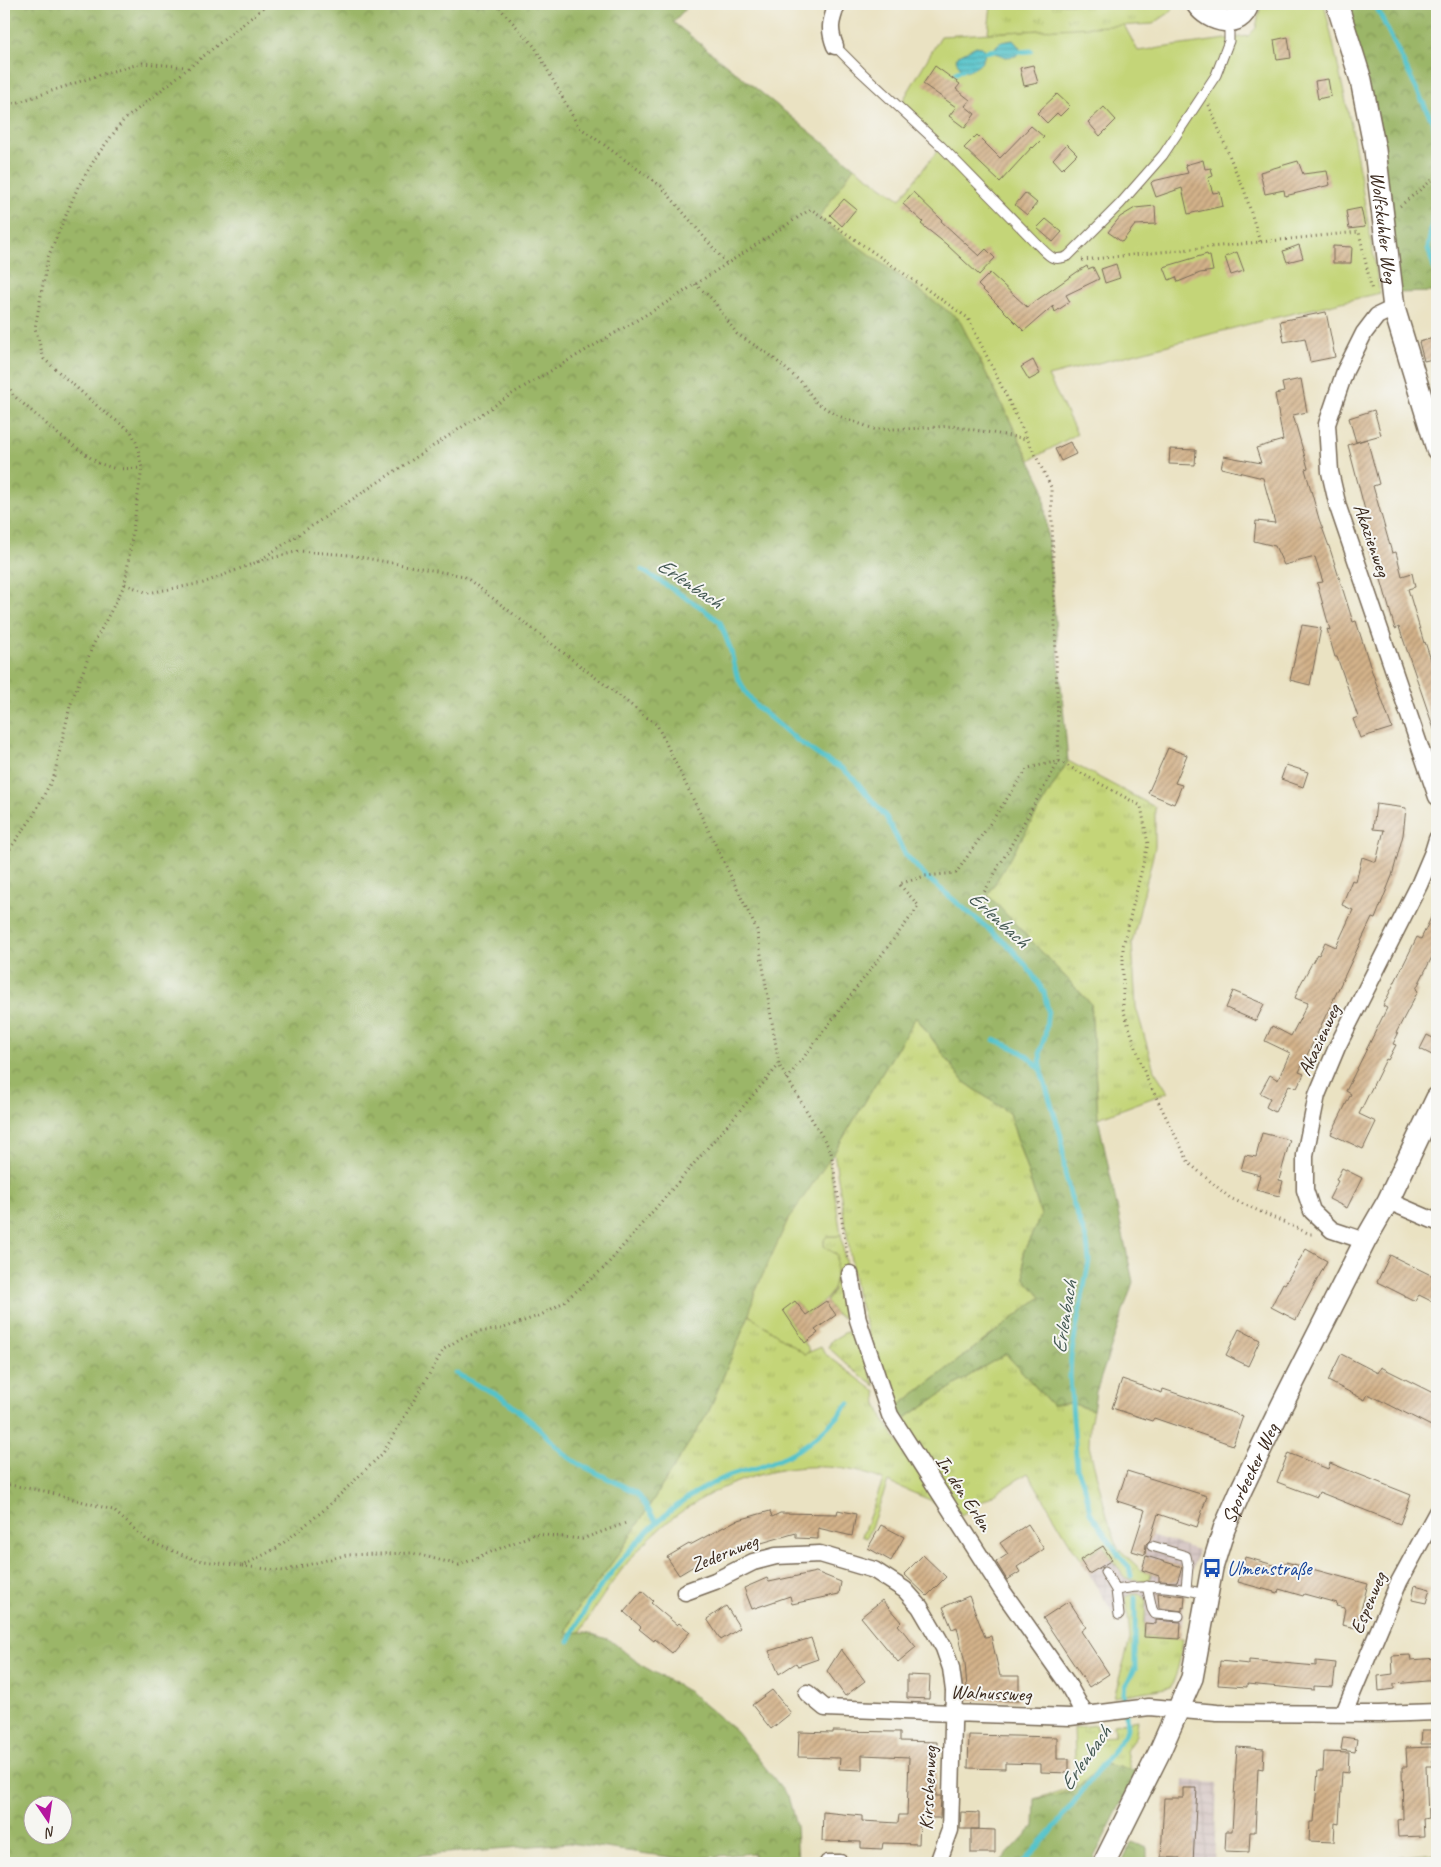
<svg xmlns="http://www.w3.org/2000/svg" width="1441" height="1867" font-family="Caveat,sans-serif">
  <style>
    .industrial { fill: url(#industrial-grid) }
    .grass { fill: url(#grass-tufts); stroke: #80804b }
    .forest { fill: url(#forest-crowns); stroke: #6b7043; fill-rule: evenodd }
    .garden { fill: #c4d578; stroke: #80804b }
    .water { fill: url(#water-rules); stroke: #487674 }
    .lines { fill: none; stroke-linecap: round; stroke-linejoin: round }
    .stream { stroke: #55c3ca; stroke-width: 5 }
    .building { fill: url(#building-hatch) }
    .service-casing { stroke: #786a57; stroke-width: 11 }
    .minor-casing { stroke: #786a57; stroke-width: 19 }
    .tertiary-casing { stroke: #786a57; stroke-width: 24 }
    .path { stroke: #786a57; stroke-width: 3; stroke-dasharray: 1 4; stroke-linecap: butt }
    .service { stroke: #fff; stroke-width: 9 }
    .minor { stroke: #fff; stroke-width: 16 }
    .tertiary { stroke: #fff; stroke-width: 21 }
    .labels { text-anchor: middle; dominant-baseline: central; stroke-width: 4; stroke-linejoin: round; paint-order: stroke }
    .street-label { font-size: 20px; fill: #3b2a1e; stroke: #f6f6f2 }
    .transit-label { font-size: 20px; fill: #164399; stroke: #f6f6f2; text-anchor: start }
    .water-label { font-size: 21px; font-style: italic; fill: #435852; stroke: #f6f6f2 }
  </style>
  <defs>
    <pattern id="industrial-grid" width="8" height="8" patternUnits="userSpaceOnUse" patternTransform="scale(1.25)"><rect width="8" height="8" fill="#d1c0bd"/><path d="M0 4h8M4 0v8" fill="none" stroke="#b4a5a2"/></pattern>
    <pattern id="grass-tufts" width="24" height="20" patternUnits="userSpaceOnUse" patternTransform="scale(1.25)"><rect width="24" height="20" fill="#c4d578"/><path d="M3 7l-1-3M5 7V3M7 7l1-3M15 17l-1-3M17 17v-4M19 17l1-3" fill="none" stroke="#a9b767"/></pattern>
    <pattern id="forest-crowns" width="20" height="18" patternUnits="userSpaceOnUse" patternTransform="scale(1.25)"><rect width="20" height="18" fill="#9bb668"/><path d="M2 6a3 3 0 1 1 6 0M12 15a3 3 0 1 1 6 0" fill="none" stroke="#809455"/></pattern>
    <pattern id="water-rules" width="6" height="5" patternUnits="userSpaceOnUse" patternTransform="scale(1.25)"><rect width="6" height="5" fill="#55c3ca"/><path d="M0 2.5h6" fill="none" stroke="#489fa3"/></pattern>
    <pattern id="building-hatch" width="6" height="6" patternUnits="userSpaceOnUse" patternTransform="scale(1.25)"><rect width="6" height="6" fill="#d3b28a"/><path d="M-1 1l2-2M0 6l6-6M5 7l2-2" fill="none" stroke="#ac9170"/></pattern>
  </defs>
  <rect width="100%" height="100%" fill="#f6f6f2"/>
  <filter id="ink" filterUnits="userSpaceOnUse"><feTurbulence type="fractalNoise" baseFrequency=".02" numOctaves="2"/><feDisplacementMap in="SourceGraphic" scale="10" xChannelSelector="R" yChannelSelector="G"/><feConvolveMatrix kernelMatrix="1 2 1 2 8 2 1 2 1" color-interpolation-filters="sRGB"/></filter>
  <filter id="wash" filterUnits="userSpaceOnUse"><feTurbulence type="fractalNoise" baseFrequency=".0096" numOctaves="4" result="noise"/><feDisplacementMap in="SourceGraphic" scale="20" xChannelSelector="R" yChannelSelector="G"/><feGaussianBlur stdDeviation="1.12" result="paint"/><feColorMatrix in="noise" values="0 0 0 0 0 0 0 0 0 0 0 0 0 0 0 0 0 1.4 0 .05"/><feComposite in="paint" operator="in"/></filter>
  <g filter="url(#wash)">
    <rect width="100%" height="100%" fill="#eae2c2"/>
    <path class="industrial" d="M 1138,1531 L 1198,1550 L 1190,1582 L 1185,1594 L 1180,1639 L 1144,1637 L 1146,1600 L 1126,1598 L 1122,1625 L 1116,1618 L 1080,1560 L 1103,1546 L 1126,1579 L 1141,1570 L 1146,1556 L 1132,1551 Z
      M 1184,1780 L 1217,1783 L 1214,1863 L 1179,1863 Z"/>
    <path class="grass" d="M 991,4 L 1173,4 L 1172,11 L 1153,24 L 988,33 Z
      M 1068,761 L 1155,807 L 1155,847 L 1132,943 L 1136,1007 L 1154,1070 L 1168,1092 L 1098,1118 L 1091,1004 L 987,895 Z
      M 916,1017 L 963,1081 L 1009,1113 L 1041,1215 L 1023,1253 L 1025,1279 L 1041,1297 L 892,1411 L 856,1292 L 834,1153 Z
      M 841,1234 L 850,1292 L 850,1309 L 844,1318 L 836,1315 L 826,1301 L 834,1290 L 824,1246 L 824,1239 L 827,1236 L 837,1236 Z
      M 749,1315 L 805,1354 L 821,1347 L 824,1353 L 876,1392 L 877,1404 L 884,1420 L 937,1503 L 888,1482 L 867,1538 L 862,1536 L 883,1480 C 811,1449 722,1476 664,1525 C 629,1555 603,1593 580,1633 L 566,1633 L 574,1614 L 622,1549 L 708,1413 Z
      M 846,1332 L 855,1333 L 875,1386 L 851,1368 L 828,1347 L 832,1340 Z
      M 1006,1354 L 1052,1405 L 1071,1403 L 1093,1410 L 1090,1424 L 1089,1446 L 1108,1520 L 1118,1548 L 1141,1570 L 1151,1573 L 1149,1583 L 1126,1579 L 1103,1546 L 1080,1560 L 1028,1473 L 961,1515 L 899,1422 L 978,1370 Z
      M 1131,1593 L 1139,1593 L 1146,1599 L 1144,1637 L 1183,1639 C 1181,1656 1178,1672 1171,1687 L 1114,1697 L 1130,1639 L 1126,1597 Z
      M 1138,1720 L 1136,1735 L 1126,1751 L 1130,1769 L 1103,1764 C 1077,1789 1072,1794 1035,1799 L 1076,1786 L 1074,1728 L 1095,1725 L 1099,1737 L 1115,1736 L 1114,1724 Z
      M 1437,1854 L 1437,1863 L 1341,1863 L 1345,1862 Z"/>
    <path class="forest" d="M 4,4 L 690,4 L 673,22 L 854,167 L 819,218 L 959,319 L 1043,487 L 1068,761 L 988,895 L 1091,1004 L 1098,1118 L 1133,1282 L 1096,1392 L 1093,1410 L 1071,1403 L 1052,1405 L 1006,1354 L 978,1370 L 899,1422 L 892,1411 L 1041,1297 L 1025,1279 L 1023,1253 L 1041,1215 L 1009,1113 L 963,1081 L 916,1017 L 834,1153 L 788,1220 L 755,1292 L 749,1315 L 708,1413 L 622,1549 L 574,1614 L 566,1633 L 586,1632 L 610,1640 L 641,1665 L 689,1692 L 736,1731 L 788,1796 L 796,1826 L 798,1863 L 754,1863 L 754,1853 L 684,1859 L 569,1843 L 422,1855 L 400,1863 L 4,1863 ZM 32,1804 L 62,1804 L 62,1834 L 32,1834 Z
      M 1197,4 L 1248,4 L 1243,15 Z
      M 1337,4 L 1437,4 L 1437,292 L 1393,293 Z
      M 1103,1764 L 1137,1771 L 1091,1863 L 999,1863 L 1034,1826 L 1035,1799 C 1072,1794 1077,1789 1103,1764 Z
      M 1132,1842 L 1147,1848 L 1147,1863 L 1122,1863 Z"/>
    <path class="garden" d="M 1261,4 L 1324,4 L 1325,7 L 1353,134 L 1380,293 L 1265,320 L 1048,376 L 1077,434 L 1030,460 L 959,319 L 819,218 L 854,167 L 900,199 L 941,146 L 899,107 L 941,36 L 1124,25 L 1138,51 L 1248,36 L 1256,28 Z
      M 829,1160 L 841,1234 L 837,1236 L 827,1236 L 824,1240 L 824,1246 L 837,1255 C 834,1293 837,1292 806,1315 L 795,1301 L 783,1310 L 810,1351 L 805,1354 L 749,1315 L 755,1292 L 788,1220 Z"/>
    <path class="water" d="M 1013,40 L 1020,48 L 1016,56 L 1006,57 L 995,53 L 996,46 L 1001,42 Z
      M 976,46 L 982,47 C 989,59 979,67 968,71 C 961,69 958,66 956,59 L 959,55 Z"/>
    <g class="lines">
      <path class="stream" d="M 1375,4 L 1434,125 L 1437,156
        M 985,52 L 995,50
        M 1019,52 L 1031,51
        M 956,73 L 963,69
        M 1437,195 L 1428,248 L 1437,278
        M 642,570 L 699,606 L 720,622 L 730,648 L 737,676 L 745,691 L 756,706 L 797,740 L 821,757 L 843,769 L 856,781 L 886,817 L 905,854 L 925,876 L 1010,947 L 1028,968 L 1044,992 L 1048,1010 L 1045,1036 L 1040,1051 L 1041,1071 L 1061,1136 L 1065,1173 L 1070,1194 L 1087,1242 L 1089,1261 L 1071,1356 L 1070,1378 L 1077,1468 L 1085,1487 L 1090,1512 L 1120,1557 L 1129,1567 L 1131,1576
        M 994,1040 C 1013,1047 1029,1053 1041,1071
        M 455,1373 L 503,1398 L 539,1428 L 564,1454 L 579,1464 L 637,1493 L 656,1521
        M 569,1641 C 576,1627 583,1613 591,1600 C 626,1550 667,1503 724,1478 C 734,1473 746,1471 757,1468 C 799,1454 821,1437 849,1403
        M 1023,1863 L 1051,1832 L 1125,1735 L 1127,1728 L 1124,1693 L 1125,1686 L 1135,1669 L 1135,1597"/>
    </g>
    <g id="blocks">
      <path class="building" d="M 1288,37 L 1291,58 L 1277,60 L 1274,40 Z
        M 1033,65 L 1038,83 L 1024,86 L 1020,68 Z
        M 935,66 L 960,84 L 956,89 L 970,100 L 965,106 L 975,114 L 965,128 L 949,116 L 956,107 L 923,84 Z
        M 1328,79 L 1331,96 L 1318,99 L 1315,81 Z
        M 1057,94 L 1070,106 L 1060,116 L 1057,113 L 1047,123 L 1037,113 Z
        M 1104,107 L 1116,120 L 1100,136 L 1088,122 Z
        M 1031,126 L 1044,137 L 1033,148 L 1032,147 L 1000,182 L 964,148 L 977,135 L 1000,158 Z
        M 1067,144 L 1077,154 L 1062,169 L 1053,159 Z
        M 1203,160 L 1205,169 L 1211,168 L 1213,176 L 1208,178 L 1213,193 L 1220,192 L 1223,206 L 1188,214 L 1182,188 L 1156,197 L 1151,183 L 1153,181 L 1188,173 L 1185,165 Z
        M 1298,161 L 1303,174 L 1327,171 L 1330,185 L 1285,196 L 1284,190 L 1265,194 L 1260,172 Z
        M 913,192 L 942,220 L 941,221 L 979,256 L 986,249 L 995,258 L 979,275 L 946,244 L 921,224 L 923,222 L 903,204 Z
        M 1025,193 L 1037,203 L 1027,215 L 1015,205 Z
        M 844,199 L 856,209 L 842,226 L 830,215 Z
        M 1155,206 L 1156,224 L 1135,225 L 1122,242 L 1108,232 L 1120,217 L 1135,208 Z
        M 1361,208 L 1365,227 L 1349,229 L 1346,211 Z
        M 1046,219 L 1062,232 L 1053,242 L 1037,228 Z
        M 1299,245 L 1303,258 L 1287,262 L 1283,251 Z
        M 1333,246 L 1352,247 L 1351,263 L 1333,263 Z
        M 1237,252 L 1244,271 L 1231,275 L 1225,257 Z
        M 1207,254 L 1208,256 L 1210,256 L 1213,271 L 1200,273 L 1178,282 L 1176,277 L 1169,280 L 1164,267 Z
        M 1116,264 L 1120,278 L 1105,283 L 1101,269 Z
        M 1087,266 L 1088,269 L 1093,267 L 1099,279 L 1066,295 L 1070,302 L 1055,312 L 1053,306 L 1024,331 L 978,285 L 990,273 L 1027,307 L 1077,272 Z
        M 1326,312 L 1335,357 L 1310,362 L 1305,338 L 1284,342 L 1280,321 Z
        M 1437,337 L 1437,358 L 1424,361 L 1419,342 Z
        M 1033,360 L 1040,374 L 1029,380 L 1021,367 Z
        M 1301,379 L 1307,412 L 1293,415 L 1308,468 L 1305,469 L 1319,519 L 1331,552 L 1353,622 L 1356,621 L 1370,666 L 1392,728 L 1360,738 L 1353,719 L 1358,717 L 1337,657 L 1335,657 L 1327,629 L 1330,630 L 1317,583 L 1323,582 L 1315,557 L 1284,565 L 1275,546 L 1254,541 L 1256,521 L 1275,523 L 1263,478 L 1221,468 L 1224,456 L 1261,463 L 1256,448 L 1283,440 L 1275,394 L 1284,392 L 1282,383 Z
        M 1374,410 L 1381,435 L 1356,442 L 1349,418 Z
        M 1367,439 L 1379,484 L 1373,486 L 1392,553 L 1396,552 L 1402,576 L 1412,573 L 1415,587 L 1408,589 L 1424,643 L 1425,642 L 1437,678 L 1437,732 L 1435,732 L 1399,627 L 1395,629 L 1362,512 L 1365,510 L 1348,445 Z
        M 1070,442 L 1076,454 L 1061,461 L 1055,449 Z
        M 1170,449 L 1196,450 L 1195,465 L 1169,464 Z
        M 1302,625 L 1321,628 L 1310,685 L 1290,680 Z
        M 1168,748 L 1187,755 L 1175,783 L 1182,785 L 1174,804 L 1148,793 Z
        M 1286,765 L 1308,772 L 1303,787 L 1281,779 Z
        M 1376,804 L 1406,808 L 1403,835 L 1392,876 L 1375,919 L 1372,918 L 1299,1072 L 1304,1074 L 1297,1088 L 1289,1085 L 1275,1112 L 1266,1107 L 1270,1098 L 1260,1093 L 1270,1075 L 1278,1080 L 1290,1053 L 1265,1041 L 1272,1026 L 1291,1036 L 1308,1003 L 1295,998 L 1300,985 L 1317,954 L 1319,955 L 1325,942 L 1336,947 L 1353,910 L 1342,905 L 1352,880 L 1356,882 L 1362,857 L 1376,862 L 1384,830 L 1373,829 Z
        M 1437,905 L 1437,957 L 1433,955 L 1416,989 L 1418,991 L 1396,1033 L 1398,1034 L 1393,1044 L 1396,1045 L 1388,1060 L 1386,1059 L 1359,1114 L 1376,1122 L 1363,1149 L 1331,1134 L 1351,1094 L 1346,1091 L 1387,1008 L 1383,1006 L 1417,937 L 1421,939 Z
        M 1233,991 L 1264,1004 L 1256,1021 L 1226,1008 Z
        M 1427,1035 L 1437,1040 L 1437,1045 L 1432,1055 L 1420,1049 Z
        M 1262,1133 L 1290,1140 L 1279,1180 L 1283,1181 L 1279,1196 L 1256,1190 L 1260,1175 L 1241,1170 L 1245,1155 L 1256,1157 Z
        M 1342,1168 L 1362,1178 L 1347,1208 L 1329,1199 L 1338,1181 L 1336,1180 Z
        M 1306,1249 L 1327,1261 L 1296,1320 L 1271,1307 L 1283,1283 L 1285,1284 Z
        M 1390,1255 L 1437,1278 L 1437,1304 L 1419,1295 L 1415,1301 L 1377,1282 Z
        M 795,1301 L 806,1315 L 826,1301 L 836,1315 L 815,1330 L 818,1333 L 805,1343 L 783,1310 Z
        M 1239,1329 L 1260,1340 L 1248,1366 L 1226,1355 Z
        M 1341,1354 L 1378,1373 L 1381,1367 L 1437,1395 L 1437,1429 L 1368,1394 L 1365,1400 L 1328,1381 Z
        M 1122,1379 L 1162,1393 L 1163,1389 L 1243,1416 L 1233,1445 L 1154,1418 L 1152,1421 L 1112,1408 Z
        M 1288,1453 L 1328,1469 L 1330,1463 L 1411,1495 L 1400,1524 L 1319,1492 L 1317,1497 L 1277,1482 Z
        M 1127,1471 L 1207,1496 L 1197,1527 L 1158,1514 L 1150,1540 L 1146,1544 L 1145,1555 L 1132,1551 L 1145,1510 L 1117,1501 Z
        M 838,1510 L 856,1514 L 852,1536 L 818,1528 L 818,1539 L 796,1538 L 796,1533 L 758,1544 L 755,1537 L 716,1558 L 714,1554 L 679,1575 L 667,1557 L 689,1544 L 690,1545 L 735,1521 L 770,1511 L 772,1517 L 780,1513 L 837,1514 Z
        M 1028,1524 L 1044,1549 L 1017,1567 L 1020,1572 L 1007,1580 L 996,1562 L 1008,1554 L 1000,1543 Z
        M 881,1525 L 904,1537 L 891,1561 L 868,1548 Z
        M 1103,1546 L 1112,1560 L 1089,1574 L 1080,1560 Z
        M 923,1555 L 946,1577 L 927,1596 L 904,1574 Z
        M 1146,1556 L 1182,1567 L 1177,1582 L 1159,1581 L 1159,1576 L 1142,1570 Z
        M 1245,1557 L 1285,1568 L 1286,1562 L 1368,1584 L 1356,1628 L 1342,1625 L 1345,1608 L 1336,1606 L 1337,1603 L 1304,1594 L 1303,1596 L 1279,1589 L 1278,1593 L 1238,1582 Z
        M 816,1572 L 841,1582 L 839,1594 L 792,1604 L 790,1596 L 752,1609 L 744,1588 L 767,1578 L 769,1582 Z
        M 1415,1585 L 1430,1589 L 1426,1603 L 1412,1600 Z
        M 642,1591 L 653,1601 L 651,1603 L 677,1625 L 679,1623 L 690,1632 L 672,1653 L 655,1639 L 654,1641 L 639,1629 L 641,1627 L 624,1612 Z
        M 1158,1593 L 1185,1596 L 1184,1608 L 1182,1607 L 1182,1611 L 1159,1608 Z
        M 969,1596 L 985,1637 L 991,1636 L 1000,1676 L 1019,1676 L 1019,1701 L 968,1700 L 965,1663 L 957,1627 L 952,1629 L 943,1607 Z
        M 882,1600 L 901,1622 L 898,1625 L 916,1647 L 898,1662 L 861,1617 Z
        M 1069,1601 L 1086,1627 L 1081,1631 L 1109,1674 L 1089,1687 L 1043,1618 Z
        M 726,1606 L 740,1628 L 721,1640 L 707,1619 Z
        M 1156,1620 L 1181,1622 L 1180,1639 L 1144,1637 L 1145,1623 L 1156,1624 Z
        M 811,1638 L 818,1659 L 798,1666 L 796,1663 L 779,1674 L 769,1651 Z
        M 841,1649 L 865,1681 L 845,1696 L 827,1671 Z
        M 1410,1655 L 1411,1660 L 1437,1658 L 1437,1680 L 1394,1684 L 1394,1689 L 1379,1691 L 1378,1676 L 1393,1674 L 1392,1656 Z
        M 1249,1660 L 1316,1666 L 1316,1661 L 1336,1663 L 1333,1687 L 1314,1686 L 1314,1690 L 1247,1684 L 1247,1687 L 1218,1685 L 1220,1661 L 1249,1664 Z
        M 907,1675 L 930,1676 L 929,1699 L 907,1698 Z
        M 772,1690 L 791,1713 L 771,1729 L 752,1705 Z
        M 1422,1730 L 1437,1730 L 1437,1744 L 1421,1744 Z
        M 833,1731 L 900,1732 L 900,1741 L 937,1742 L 936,1796 L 941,1796 L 940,1818 L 920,1818 L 919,1844 L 883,1843 L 882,1849 L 861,1848 L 861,1842 L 822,1841 L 823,1812 L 862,1816 L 862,1821 L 898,1823 L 899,1815 L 907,1815 L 909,1757 L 862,1755 L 862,1770 L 839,1769 L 840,1758 L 798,1757 L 799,1732 L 833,1733 Z
        M 969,1735 L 1057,1737 L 1057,1759 L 1069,1759 L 1069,1773 L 1041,1772 L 1041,1764 L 1005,1763 L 1005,1769 L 968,1768 Z
        M 1343,1737 L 1357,1739 L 1355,1752 L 1341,1750 Z
        M 1237,1747 L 1264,1749 L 1263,1769 L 1258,1768 L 1255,1832 L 1250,1832 L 1249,1852 L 1225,1851 L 1226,1831 L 1232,1831 Z
        M 1432,1747 L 1433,1766 L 1426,1766 L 1428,1818 L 1423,1819 L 1424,1836 L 1398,1837 L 1397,1820 L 1403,1819 L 1402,1767 L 1407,1767 L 1406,1748 Z
        M 1324,1752 L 1349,1753 L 1348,1773 L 1342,1772 L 1339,1824 L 1335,1823 L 1334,1842 L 1309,1841 L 1310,1822 L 1314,1822 L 1318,1771 L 1323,1771 Z
        M 1183,1788 L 1197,1788 L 1193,1863 L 1179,1863 L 1180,1858 L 1161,1857 L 1164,1798 L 1183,1798 Z
        M 961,1812 L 979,1813 L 979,1829 L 960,1829 Z
        M 971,1829 L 995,1830 L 995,1853 L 971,1853 Z"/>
    </g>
  </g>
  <g filter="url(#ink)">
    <use href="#blocks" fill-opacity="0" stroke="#786a57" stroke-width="1"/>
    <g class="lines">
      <g class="service-casing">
        <path id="service" d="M 835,46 L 860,71 L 941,146 L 1037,244 C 1049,255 1052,263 1068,256 L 1120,204 L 1163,155 L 1216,75 L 1229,41 L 1229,21
          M 1152,1546 L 1186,1556 L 1188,1566 L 1186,1589
          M 1105,1572 L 1116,1590 L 1119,1615
          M 1147,1586 L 1152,1609 L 1155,1614 L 1179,1616
          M 1116,1590 C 1147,1584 1177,1586 1207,1595"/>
      </g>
      <g class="minor-casing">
        <path id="minor" d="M 835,46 C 828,28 831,21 837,4
          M 1394,308 L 1377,316 L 1364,333 L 1345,371 L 1327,424 L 1330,472 L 1338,507 L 1437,797
          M 1388,1201 L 1437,1222
          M 1365,1241 L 1332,1230 L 1312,1211 L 1305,1190 L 1305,1155 L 1317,1095 L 1337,1047 L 1419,885 L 1433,852 L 1437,839
          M 850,1274 L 858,1320 L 890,1415 L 1003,1592 L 1067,1683 L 1085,1715
          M 685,1592 L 715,1581 L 753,1562 L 776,1556 L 820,1554 L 874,1570 L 905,1590 L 920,1607 L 944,1648 L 951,1668 L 954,1691 L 950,1830 L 938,1863
          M 807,1693 L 825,1708 L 953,1713 L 1070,1717 L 1149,1707 L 1217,1713 L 1379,1714 L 1437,1712
          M 1344,1713 L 1399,1582 L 1437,1512
          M 828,1863 L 840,1863"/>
      </g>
      <g class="tertiary-casing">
        <g id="tertiary">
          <path d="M 1197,4 C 1209,22 1241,30 1248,4"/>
          <path id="s1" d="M 1337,4 L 1361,80 L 1375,150 L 1394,308 L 1437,449"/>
          <path id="s2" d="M 1104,1863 L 1159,1753 L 1192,1678 L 1212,1568 L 1224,1529 L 1241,1490 L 1282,1405 L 1365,1241 L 1388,1201 L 1437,1098"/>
        </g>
      </g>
      <path class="path" d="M 496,4 L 535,47 L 578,126 L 661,186 L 726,263
        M 1209,105 L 1240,182 L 1243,186 L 1260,242
        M 4,107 L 102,74 L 143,63 L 186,67
        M 1400,206 L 1437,176
        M 1082,260 L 1359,232 L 1372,291
        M 695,284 L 712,299 L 737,334 L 770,355 L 802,383 L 816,402 L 836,415 L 874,429 L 906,429 L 952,426 L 1027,439
        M 4,376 L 13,395 L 59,435 L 98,463 L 116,469 L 142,468
        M 257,562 L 515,392 L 671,300 L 811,209 L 968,318 L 1051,487 L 1059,761 L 982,896
        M 125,584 L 148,593 L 203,583 L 257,562 L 299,551 L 349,555 L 464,576 L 657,725 L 757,930 L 779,1065 L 831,1151 L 848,1259
        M 4,857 L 32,818 L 54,776 L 70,706 L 93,645 L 125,584 L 142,468 L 137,444 L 131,431 L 104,412 L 44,359 L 35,328 L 48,257 L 78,187 L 98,154 L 123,121 L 268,4
        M 787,1079 L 919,906 L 899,884 L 925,876 L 956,873 L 1028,768 L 1059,761 L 1141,806 L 1148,844 L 1123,946 L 1123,1009 L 1146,1077 L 1189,1163 L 1230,1198 L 1310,1234 L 1314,1234
        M 4,1484 L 44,1491 L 113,1510 L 148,1541 L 196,1560 L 242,1566 L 277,1548 L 324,1510 L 383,1453 L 444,1349 L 461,1338 L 479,1332 L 501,1329 L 541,1315 L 562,1303 L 604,1268 L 779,1065
        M 242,1566 L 284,1571 L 346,1555 L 412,1553 L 459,1565 L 535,1534 L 582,1539 L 626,1523"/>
      <use href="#service" class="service"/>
      <use href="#minor" class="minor"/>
      <use href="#tertiary" class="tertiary"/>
    </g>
  </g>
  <defs>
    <g id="bus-bare" transform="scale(1.5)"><path d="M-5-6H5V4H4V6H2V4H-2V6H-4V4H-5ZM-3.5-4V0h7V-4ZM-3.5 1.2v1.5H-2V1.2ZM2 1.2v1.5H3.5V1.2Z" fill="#1a4fb4" stroke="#f6f6f2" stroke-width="2.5" paint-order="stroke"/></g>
  </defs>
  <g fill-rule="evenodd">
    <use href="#bus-bare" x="1212" y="1568"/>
  </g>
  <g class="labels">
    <g class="street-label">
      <text stroke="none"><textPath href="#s1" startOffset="229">Wolfskuhler Weg</textPath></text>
      <text transform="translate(1372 540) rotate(71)">Akazienweg</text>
      <text transform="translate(1319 1040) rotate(-65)">Akazienweg</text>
      <text stroke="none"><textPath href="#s2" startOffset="419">Sporbecker Weg</textPath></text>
      <text transform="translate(964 1493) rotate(57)">In den Erlen</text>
      <text transform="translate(724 1553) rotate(-22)">Zedernweg</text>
      <text transform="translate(1368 1603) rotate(-67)">Espenweg</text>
      <text transform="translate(991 1693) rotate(2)">Walnussweg</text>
      <text transform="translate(928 1788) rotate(-87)">Kirschenweg</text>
    </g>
    <g class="transit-label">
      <text x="1227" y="1568">Ulmenstraße</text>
    </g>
    <g class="water-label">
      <text transform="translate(690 583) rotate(34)">Erlenbach</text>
      <text transform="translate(999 919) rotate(42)">Erlenbach</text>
      <text transform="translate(1064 1317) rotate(-81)">Erlenbach</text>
      <text transform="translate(1085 1758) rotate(-55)">Erlenbach</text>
    </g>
  </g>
  <rect width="1441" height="1867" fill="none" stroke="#f6f6f2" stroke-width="20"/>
  <g transform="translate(48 1820) rotate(167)"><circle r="24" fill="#f6f6f2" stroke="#aba49d"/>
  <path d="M0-4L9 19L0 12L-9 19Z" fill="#b5179e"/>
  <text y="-8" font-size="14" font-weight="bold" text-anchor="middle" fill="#3b2a1e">N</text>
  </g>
</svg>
